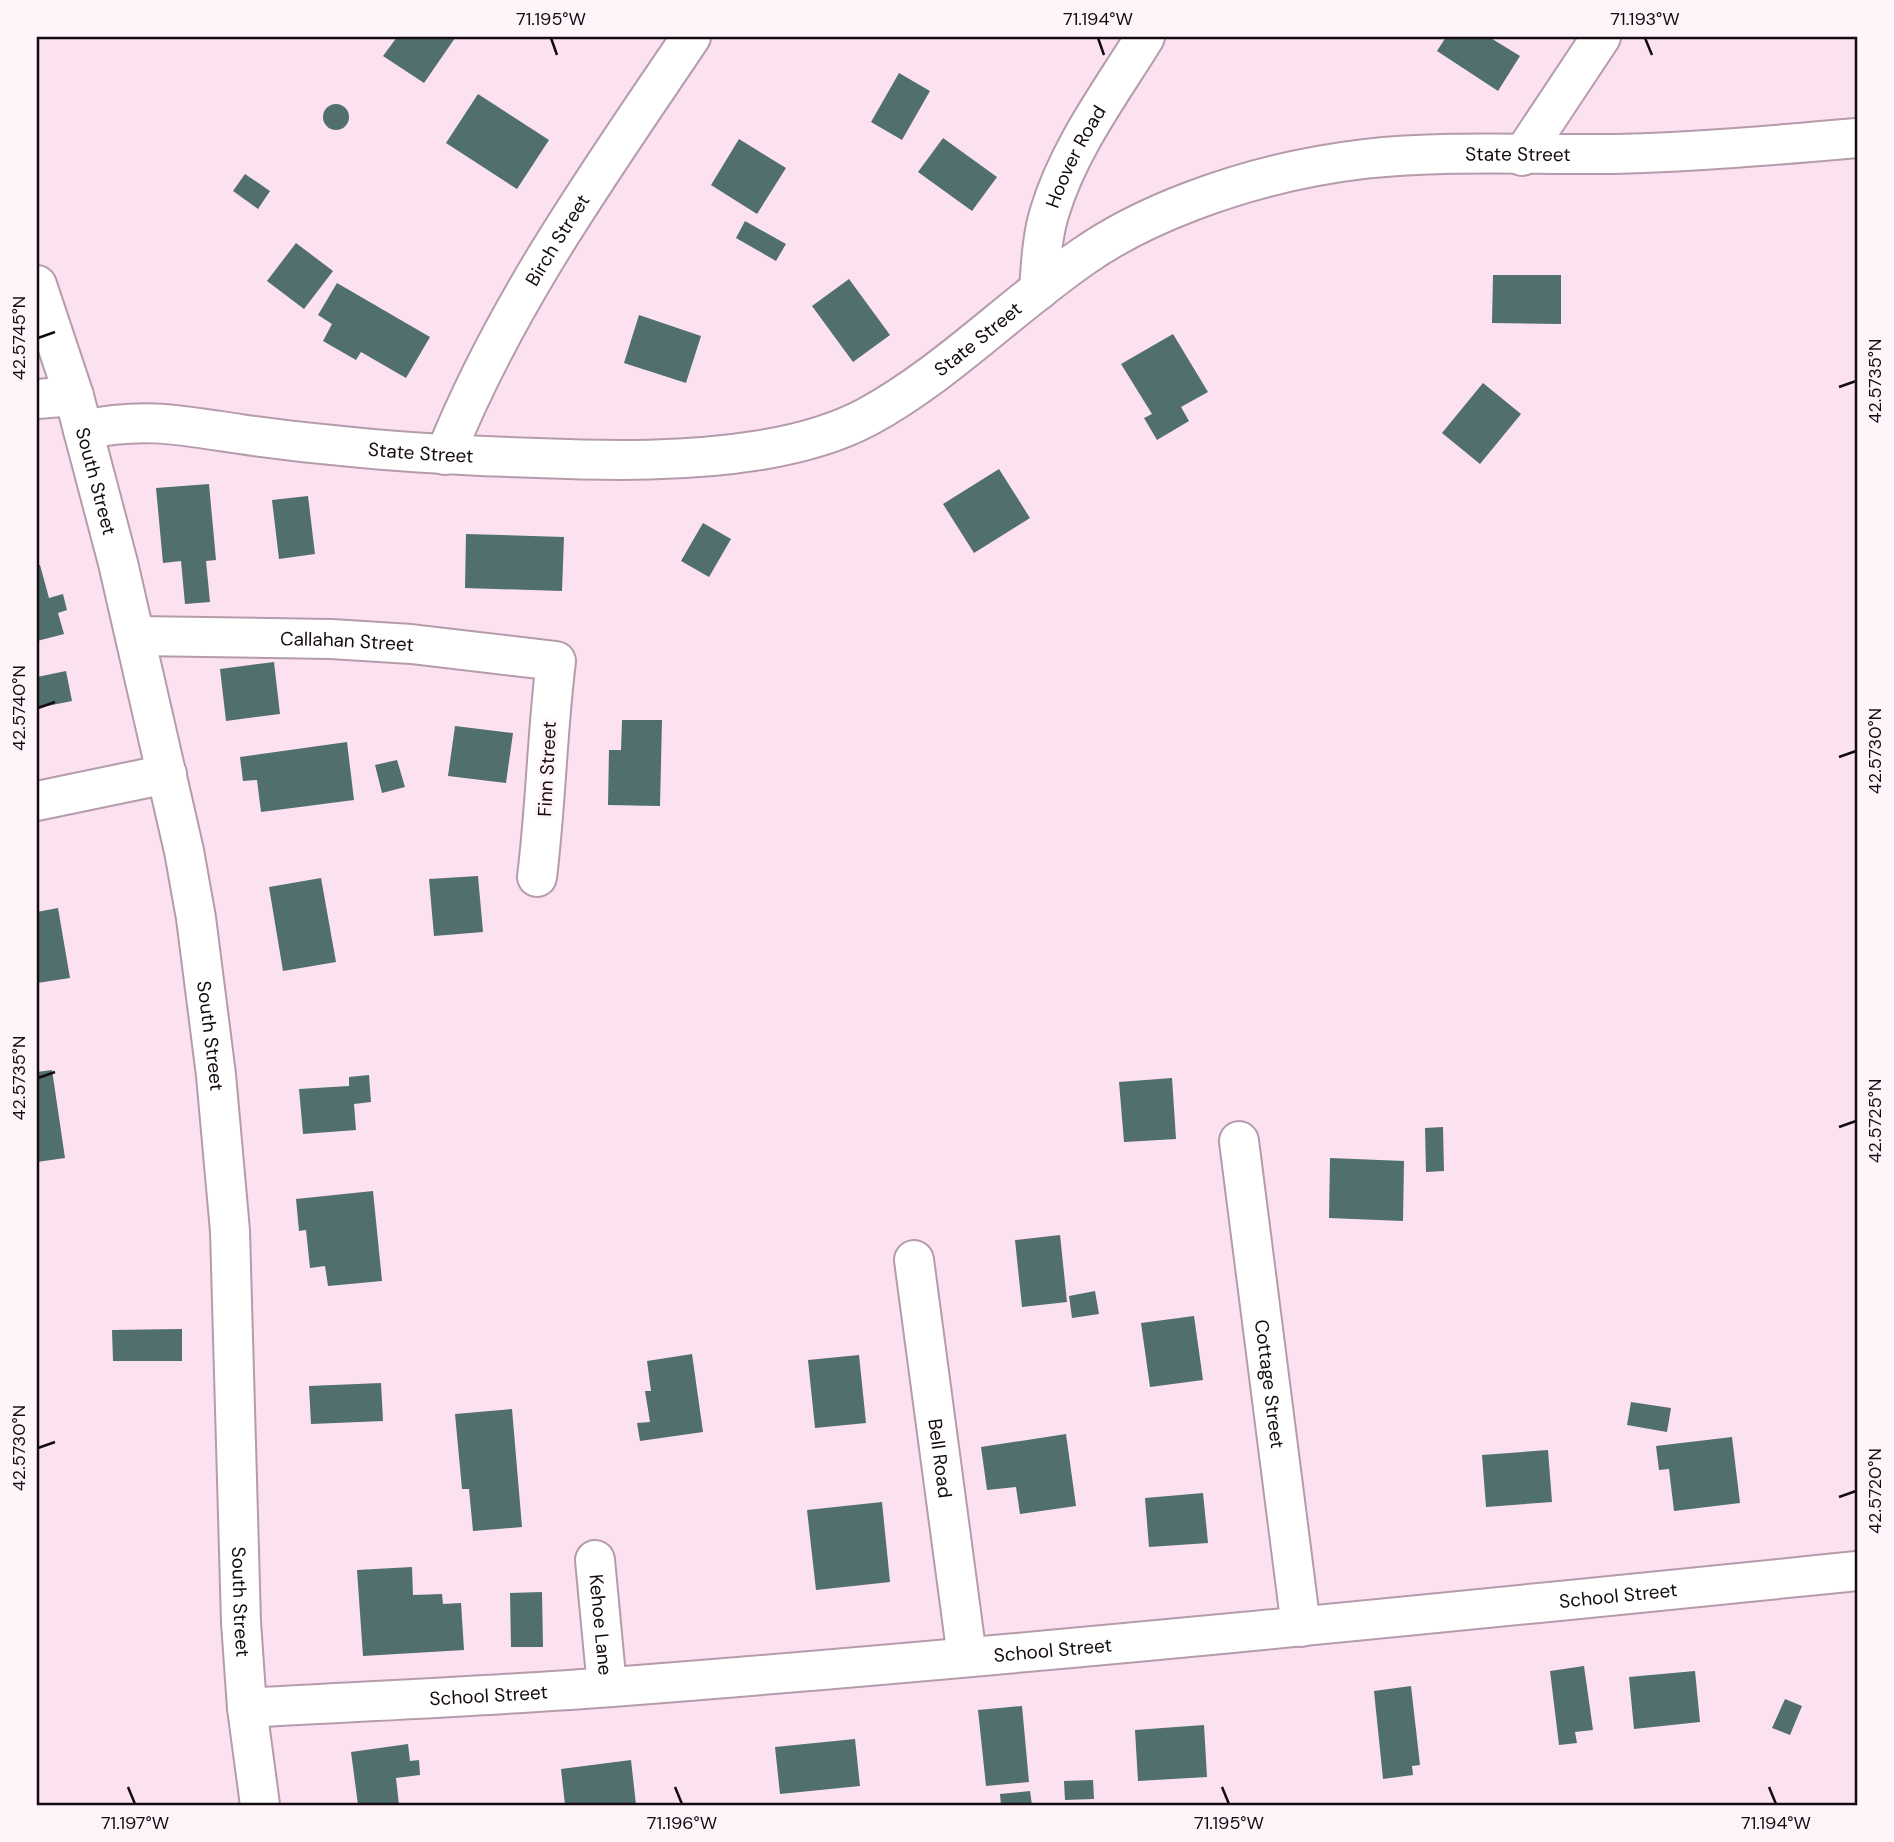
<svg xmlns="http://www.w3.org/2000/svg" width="1894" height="1842" font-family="'DM Sans',sans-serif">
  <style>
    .building { fill: #506f6d }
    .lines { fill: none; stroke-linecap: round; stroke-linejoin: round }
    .minor-casing { stroke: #b59cab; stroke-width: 42 }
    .minor { stroke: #fff; stroke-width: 38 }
    .ticks { fill: none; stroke: #140b11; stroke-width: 2.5 }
    .labels { text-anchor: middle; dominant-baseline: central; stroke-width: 6; stroke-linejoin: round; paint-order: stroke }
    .street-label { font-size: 19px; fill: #140b11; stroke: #fff4fa }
    .neatline { fill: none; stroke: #140b11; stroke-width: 2.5 }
    .ticks-label { font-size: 18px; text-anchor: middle; fill: #140b11 }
  </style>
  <rect width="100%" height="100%" fill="#fce1f1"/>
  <path class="building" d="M 397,37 L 453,37 L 455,38 L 424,83 L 383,56 Z
    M 1446,37 L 1489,37 L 1520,56 L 1498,91 L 1437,51 Z
    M 899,73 L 930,91 L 902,140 L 871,122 Z
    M 478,94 L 549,140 L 517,189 L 446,143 Z
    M323 117a13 13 0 1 1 26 0a13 13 0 1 1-26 0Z
    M 943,138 L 997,177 L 972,211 L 918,172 Z
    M 739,139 L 786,168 L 757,214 L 711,185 Z
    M 245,174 L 270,191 L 258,209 L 233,191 Z
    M 745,221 L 786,244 L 776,261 L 736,238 Z
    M 296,243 L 333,271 L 304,309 L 267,281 Z
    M 1493,275 L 1561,275 L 1561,324 L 1492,323 Z
    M 849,279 L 890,335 L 853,362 L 812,306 Z
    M 337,283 L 430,337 L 406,378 L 361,352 L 356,360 L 323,341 L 332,324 L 318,315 Z
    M 639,315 L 701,336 L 686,383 L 624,363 Z
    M 1173,334 L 1208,392 L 1181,407 L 1189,421 L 1157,440 L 1144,418 L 1152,414 L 1121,364 Z
    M 1483,383 L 1521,414 L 1480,464 L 1442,433 Z
    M 999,469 L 1030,518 L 974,553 L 943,504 Z
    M 209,484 L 216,560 L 206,561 L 210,602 L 185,604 L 181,561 L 163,563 L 156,488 Z
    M 308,496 L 315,554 L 279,559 L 272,500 Z
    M 703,523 L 731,539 L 709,577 L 681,561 Z
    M 466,534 L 564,537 L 562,591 L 465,588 Z
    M 37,565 L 40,565 L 49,598 L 63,594 L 67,610 L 58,613 L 64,634 L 37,641 Z
    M 274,662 L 280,714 L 226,721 L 220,669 Z
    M 66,671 L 72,701 L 37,708 L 37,677 Z
    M 622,720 L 662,720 L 660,806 L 608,805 L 609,750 L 621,750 Z
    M 455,726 L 513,733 L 506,783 L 448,776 Z
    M 347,742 L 354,800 L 261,812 L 257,780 L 243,781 L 240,757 Z
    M 397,760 L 405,787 L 382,793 L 375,765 Z
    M 478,876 L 483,932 L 434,936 L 429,879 Z
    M 321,878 L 336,962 L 283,971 L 269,887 Z
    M 58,908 L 70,978 L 37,983 L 37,912 Z
    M 52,1070 L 65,1158 L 37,1162 L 37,1072 Z
    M 369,1075 L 371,1102 L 354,1104 L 356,1130 L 303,1134 L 299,1089 L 349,1086 L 349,1077 Z
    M 1172,1078 L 1176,1139 L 1124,1142 L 1119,1082 Z
    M 1443,1127 L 1444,1171 L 1426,1172 L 1425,1128 Z
    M 1330,1158 L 1404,1161 L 1403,1221 L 1329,1218 Z
    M 373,1191 L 382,1281 L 328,1286 L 325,1266 L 310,1268 L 306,1230 L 299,1231 L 296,1199 Z
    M 1060,1235 L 1067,1302 L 1022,1307 L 1015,1240 Z
    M 1095,1291 L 1099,1314 L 1072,1318 L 1069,1296 Z
    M 1194,1316 L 1203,1380 L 1150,1387 L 1141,1323 Z
    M 182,1329 L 182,1361 L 113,1361 L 112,1330 Z
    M 692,1354 L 703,1432 L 640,1441 L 637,1423 L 650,1422 L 645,1391 L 651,1391 L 647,1361 Z
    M 859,1355 L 866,1423 L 815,1428 L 808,1360 Z
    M 381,1383 L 383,1421 L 311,1424 L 309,1386 Z
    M 1631,1402 L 1671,1408 L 1667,1432 L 1627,1425 Z
    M 512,1409 L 522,1527 L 473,1531 L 469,1489 L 462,1489 L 455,1414 Z
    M 1066,1434 L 1076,1506 L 1020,1514 L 1016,1487 L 987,1490 L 981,1447 Z
    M 1732,1437 L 1740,1503 L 1674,1511 L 1669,1469 L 1659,1470 L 1656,1446 Z
    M 1548,1450 L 1552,1502 L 1486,1507 L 1482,1455 Z
    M 1203,1493 L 1208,1543 L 1149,1547 L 1145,1498 Z
    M 882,1502 L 890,1582 L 816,1590 L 807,1510 Z
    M 412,1567 L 413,1595 L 442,1594 L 443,1604 L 461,1603 L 464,1650 L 363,1656 L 357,1570 Z
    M 542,1592 L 543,1647 L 511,1647 L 510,1593 Z
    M 1584,1666 L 1593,1730 L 1575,1732 L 1577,1743 L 1559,1745 L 1550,1671 Z
    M 1695,1671 L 1700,1722 L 1634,1729 L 1629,1677 Z
    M 1411,1686 L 1420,1765 L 1412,1766 L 1413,1775 L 1383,1779 L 1374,1691 Z
    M 1785,1699 L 1802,1706 L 1790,1735 L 1772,1728 Z
    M 1022,1706 L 1029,1782 L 986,1786 L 978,1710 Z
    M 1204,1725 L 1207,1777 L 1138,1781 L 1135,1730 Z
    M 855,1739 L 860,1786 L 780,1794 L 775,1747 Z
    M 408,1744 L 410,1761 L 419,1760 L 420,1775 L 396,1778 L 399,1805 L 358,1805 L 351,1752 Z
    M 631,1760 L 636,1805 L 565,1805 L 561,1769 Z
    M 1093,1780 L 1094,1799 L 1065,1800 L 1064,1781 Z
    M 1030,1791 L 1032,1805 L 1001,1805 L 1000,1794 Z"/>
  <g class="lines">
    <g class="minor-casing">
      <g id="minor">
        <path d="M 1522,156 L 1601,37"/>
        <path id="s1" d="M 37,285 L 74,396 L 118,563 L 184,851 L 196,918 L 216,1075 L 230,1231 L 241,1622 L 247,1708 L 260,1805"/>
        <path id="s2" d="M 1039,290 C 1041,263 1042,236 1050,211 C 1069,148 1111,92 1145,37"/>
        <path d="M 37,399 L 74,396"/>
        <path id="s3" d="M 83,430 C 144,417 180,425 240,434 C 274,439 308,443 342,446 C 407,453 472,456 537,458 C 612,461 687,462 761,450 C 797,444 835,434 867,417 C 946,374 1010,307 1084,256 C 1117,233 1155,215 1192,201 C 1247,180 1305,166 1364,159 C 1447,150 1532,155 1615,154 C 1696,152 1777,145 1857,138"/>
        <path id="s4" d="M 445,455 C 506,303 600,172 691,37"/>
        <path id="s5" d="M 137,636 L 331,639 L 411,644 L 556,661 C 547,733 546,805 537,877"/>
        <path d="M 37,801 L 167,774"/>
        <path id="s6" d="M 1239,1141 L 1301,1627"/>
        <path id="s7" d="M 914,1260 L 967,1657"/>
        <path id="s8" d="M 595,1560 L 607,1687"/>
        <path id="s9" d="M 247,1708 C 368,1701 490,1696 612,1687 C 1027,1655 1442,1613 1857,1571"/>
      </g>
    </g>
    <use href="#minor" class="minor"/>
  </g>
  <path class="ticks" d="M 551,38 L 557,55M 1098,38 L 1104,55M 1645,38 L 1652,55M 38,338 L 55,332M 1839,387 L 1856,381M 38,708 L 55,702M 1839,757 L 1856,751M 38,1078 L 55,1072M 1839,1127 L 1856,1121M 38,1448 L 55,1442M 1839,1497 L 1856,1491M 128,1787 L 135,1804M 675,1787 L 682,1804M 1222,1787 L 1229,1804M 1769,1787 L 1776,1804"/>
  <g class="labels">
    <g class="street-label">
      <text stroke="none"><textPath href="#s3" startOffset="1516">State Street</textPath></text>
      <text stroke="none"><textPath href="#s2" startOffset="140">Hoover Road</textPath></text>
      <text stroke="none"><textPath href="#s4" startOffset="243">Birch Street</textPath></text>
      <text stroke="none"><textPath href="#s3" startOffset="928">State Street</textPath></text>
      <text stroke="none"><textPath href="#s3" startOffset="340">State Street</textPath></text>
      <text stroke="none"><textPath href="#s1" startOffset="205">South Street</textPath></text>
      <text stroke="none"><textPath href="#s5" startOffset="210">Callahan Street</textPath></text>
      <text transform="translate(547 769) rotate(-87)">Finn Street</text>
      <text stroke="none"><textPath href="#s1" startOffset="772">South Street</textPath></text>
      <text stroke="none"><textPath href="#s6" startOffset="245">Cottage Street</textPath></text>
      <text stroke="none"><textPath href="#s7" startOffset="200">Bell Road</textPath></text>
      <text stroke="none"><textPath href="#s9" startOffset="1376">School Street</textPath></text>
      <text stroke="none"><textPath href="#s1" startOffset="1339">South Street</textPath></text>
      <text stroke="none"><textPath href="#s8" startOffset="65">Kehoe Lane</textPath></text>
      <text stroke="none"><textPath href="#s9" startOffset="808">School Street</textPath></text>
      <text stroke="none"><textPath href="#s9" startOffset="242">School Street</textPath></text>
    </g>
  </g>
  <rect width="1894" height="1842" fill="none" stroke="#fff4fa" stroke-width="77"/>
  <rect x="38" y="38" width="1818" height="1766" class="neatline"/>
  <g class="ticks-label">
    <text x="551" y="25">71.195°W</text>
    <text x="1098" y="25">71.194°W</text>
    <text x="1645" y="25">71.193°W</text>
    <text transform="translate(19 338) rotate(-90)" y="6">42.5745°N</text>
    <text transform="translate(1875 381) rotate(-90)" y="6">42.5735°N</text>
    <text transform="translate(19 708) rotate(-90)" y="6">42.5740°N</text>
    <text transform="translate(1875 751) rotate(-90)" y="6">42.5730°N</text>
    <text transform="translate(19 1078) rotate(-90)" y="6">42.5735°N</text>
    <text transform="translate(1875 1121) rotate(-90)" y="6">42.5725°N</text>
    <text transform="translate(19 1448) rotate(-90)" y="6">42.5730°N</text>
    <text transform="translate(1875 1491) rotate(-90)" y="6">42.5720°N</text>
    <text x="135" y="1829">71.197°W</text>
    <text x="682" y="1829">71.196°W</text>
    <text x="1229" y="1829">71.195°W</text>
    <text x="1776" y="1829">71.194°W</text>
  </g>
</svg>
